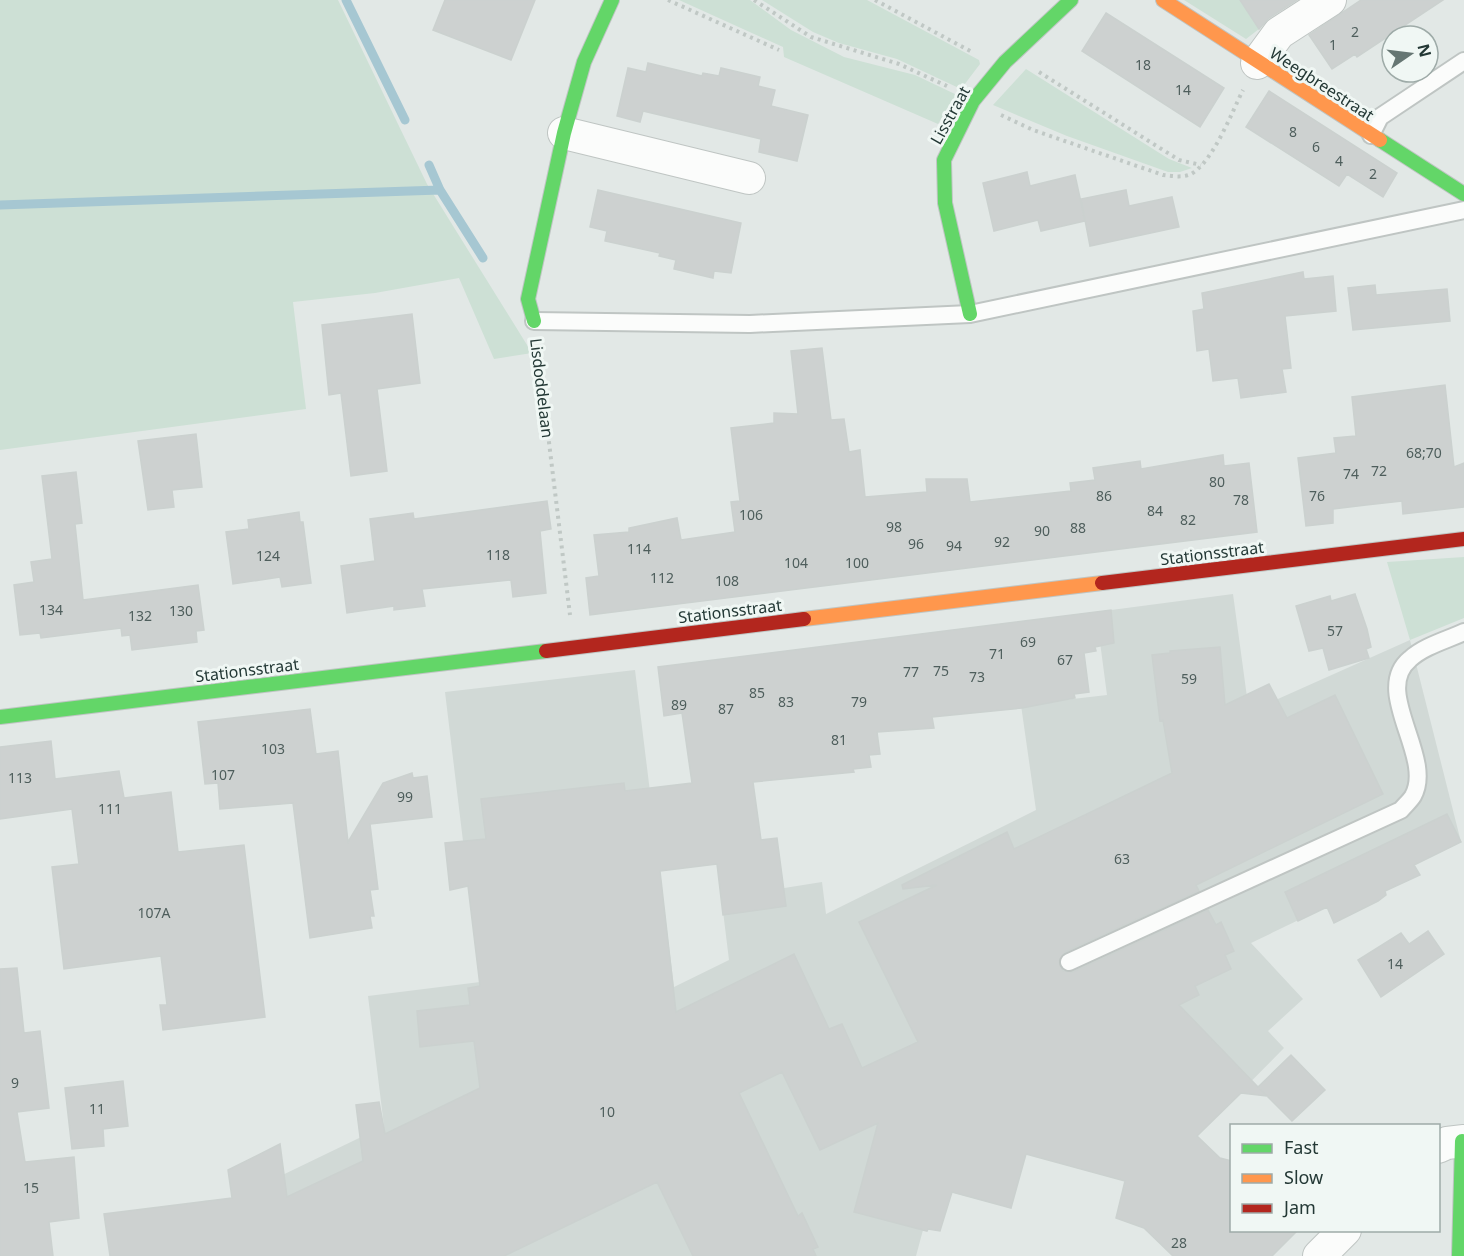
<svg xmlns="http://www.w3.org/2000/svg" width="1464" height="1256" font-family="'Noto Sans',sans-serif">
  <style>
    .built { fill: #d1d9d6 }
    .green { fill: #cde0d5 }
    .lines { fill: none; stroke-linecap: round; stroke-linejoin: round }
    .stream { stroke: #a6c7d2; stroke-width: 9 }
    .building { fill: #cdd1d0; stroke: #cbd1cf; stroke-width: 1.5 }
    .lane-casing { stroke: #bfc5c3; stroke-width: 20 }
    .street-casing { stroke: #bfc5c3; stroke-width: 34 }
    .fast-casing { stroke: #bfc5c3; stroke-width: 16 }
    .slow-casing { stroke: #bfc5c3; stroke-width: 16 }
    .jam-casing { stroke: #bfc5c3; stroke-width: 16 }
    .path { stroke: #c0c8c5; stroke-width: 4; stroke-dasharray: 3 4.5; stroke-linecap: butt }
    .lane { stroke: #fbfcfb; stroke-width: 16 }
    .street { stroke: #fbfcfb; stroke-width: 32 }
    .fast { stroke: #63d668; stroke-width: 14 }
    .slow { stroke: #ff974d; stroke-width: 14 }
    .jam { stroke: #b3261e; stroke-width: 14 }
    .labels { text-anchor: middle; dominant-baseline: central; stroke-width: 6; stroke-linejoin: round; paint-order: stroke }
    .number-label { font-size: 14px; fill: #4e5e5c }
    .street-label { font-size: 16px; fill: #233835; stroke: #f0f7f4 }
  </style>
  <rect width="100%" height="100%" fill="#e2e8e6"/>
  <path class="built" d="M 1233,594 L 1249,712 L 1410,640 L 1461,842 L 1251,943 L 1303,999 L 1268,1031 L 1284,1048 L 1197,1136 L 1143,1186 L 1026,1154 L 1011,1208 L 939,1189 L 928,1229 L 923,1230 L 916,1256 L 115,1256 L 207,1212 L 203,1201 L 233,1199 L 384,1126 L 368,996 L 480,982 L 445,692 L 635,670 L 674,987 L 729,960 L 707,781 L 761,840 L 778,889 L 822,882 L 826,914 L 1036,810 L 1021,705 L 1107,695 L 1096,612 Z"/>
  <path class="green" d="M 0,0 L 338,0 L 427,184 L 532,353 L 494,359 L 459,278 L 375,293 L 293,302 L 306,409 L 0,450 Z
    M 679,0 L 750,0 L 791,30 L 844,57 L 915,75 L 957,95 L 938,124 L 784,57 L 783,47 Z
    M 762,0 L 867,0 L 979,60 L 980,64 L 961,89 L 897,59 L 839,43 L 813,32 Z
    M 1184,0 L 1240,0 L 1259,29 L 1246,39 Z
    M 1026,69 L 1169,159 L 1192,168 L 1180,172 L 1168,172 L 1067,136 L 993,105 Z
    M 1464,557 L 1464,618 L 1410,640 L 1387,562 Z"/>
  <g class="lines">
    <path class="stream" d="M 346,0 L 405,120
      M 429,165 L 440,190 L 483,258
      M 0,205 L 440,190"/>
  </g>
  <path class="building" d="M 445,0 L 535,0 L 511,60 L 433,30 Z
    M 1240,0 L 1297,0 L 1269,18 L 1259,29 Z
    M 1361,0 L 1443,0 L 1357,57 L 1355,54 L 1332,69 L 1309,35 Z
    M 1106,13 L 1224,88 L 1200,127 L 1082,51 Z
    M 648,63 L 702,76 L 703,73 L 719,76 L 721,68 L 760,77 L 758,86 L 775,90 L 771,106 L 808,115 L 797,161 L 759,152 L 761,139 L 643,111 L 640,122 L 617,116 L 628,68 L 646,72 Z
    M 1269,91 L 1397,173 L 1383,197 L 1347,174 L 1339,186 L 1246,127 Z
    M 1027,172 L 1030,186 L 1075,175 L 1085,221 L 1041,231 L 1038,220 L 994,231 L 983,183 Z
    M 598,190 L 741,223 L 731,273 L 714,271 L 713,278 L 674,269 L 676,260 L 659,256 L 660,253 L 605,241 L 607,231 L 590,227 Z
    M 1126,190 L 1129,206 L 1172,197 L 1179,227 L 1090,246 L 1081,199 Z
    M 1303,272 L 1304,279 L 1333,276 L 1336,311 L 1285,316 L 1291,368 L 1282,369 L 1286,392 L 1241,398 L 1238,378 L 1213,381 L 1209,349 L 1197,351 L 1193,311 L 1204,309 L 1202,293 Z
    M 1375,285 L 1376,295 L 1447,289 L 1450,321 L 1353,330 L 1348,288 Z
    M 412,314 L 420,383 L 377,389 L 387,471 L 351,476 L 341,393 L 329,395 L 322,325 Z
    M 822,348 L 831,420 L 844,419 L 849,452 L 860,450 L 865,497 L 927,492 L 926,479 L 967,479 L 970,502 L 1025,496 L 1071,491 L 1070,483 L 1095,480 L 1093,468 L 1140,461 L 1141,469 L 1223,455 L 1224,466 L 1249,463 L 1257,532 L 590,615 L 586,578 L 599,576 L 594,535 L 629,532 L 629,528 L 677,518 L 681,540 L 735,532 L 731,502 L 740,501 L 731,428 L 774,423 L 774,413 L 798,414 L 791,351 Z
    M 1445,385 L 1454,467 L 1464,463 L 1464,507 L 1403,514 L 1402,501 L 1366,505 L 1333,509 L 1333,523 L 1306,526 L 1298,458 L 1336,453 L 1334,438 L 1356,436 L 1352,397 Z
    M 196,434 L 202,487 L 172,490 L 174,507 L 148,510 L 138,441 Z
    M 76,472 L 82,523 L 75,524 L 83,600 L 198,585 L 204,630 L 196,631 L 197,642 L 132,650 L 130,635 L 122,636 L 121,628 L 41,638 L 40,633 L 20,635 L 14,585 L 34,582 L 31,562 L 52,559 L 42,476 Z
    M 547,501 L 551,529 L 540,531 L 546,593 L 513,597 L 511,580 L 422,589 L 425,606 L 394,610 L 394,606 L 347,613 L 341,566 L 375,561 L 370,519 L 413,513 L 414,519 Z
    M 299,512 L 300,522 L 303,522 L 311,583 L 282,587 L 280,577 L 233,584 L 226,532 L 249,529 L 248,520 Z
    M 1355,594 L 1367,629 L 1371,647 L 1366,649 L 1369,658 L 1329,670 L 1323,648 L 1309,651 L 1296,606 L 1330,596 L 1331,601 Z
    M 1111,610 L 1114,643 L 1095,647 L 1096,651 L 1084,653 L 1089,692 L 1074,694 L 1075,698 L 1022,708 L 932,717 L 934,728 L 877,732 L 880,754 L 869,755 L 871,767 L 853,769 L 854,772 L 753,782 L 761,840 L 777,838 L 786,906 L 723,915 L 717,864 L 660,871 L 676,1012 L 794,954 L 829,1029 L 842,1024 L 862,1068 L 918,1042 L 859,922 L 937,885 L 903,889 L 902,885 L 1007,832 L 1014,849 L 1172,773 L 1163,720 L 1160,721 L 1152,655 L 1170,653 L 1170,651 L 1220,647 L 1225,705 L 1269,684 L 1287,718 L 1335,695 L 1383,794 L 1196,885 L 1199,891 L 1065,952 L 1059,962 L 1063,971 L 1073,972 L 1208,910 L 1216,925 L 1221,922 L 1234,951 L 1225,955 L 1231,969 L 1195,986 L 1199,995 L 1179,1005 L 1258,1087 L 1291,1055 L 1325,1090 L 1292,1121 L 1260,1089 L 1267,1096 L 1241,1093 L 1197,1136 L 1220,1158 L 1232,1161 L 1232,1230 L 1298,1230 L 1272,1256 L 1173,1256 L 1144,1228 L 1116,1218 L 1125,1181 L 1026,1154 L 1011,1208 L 952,1192 L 940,1231 L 928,1229 L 927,1231 L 854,1212 L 878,1123 L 820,1150 L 782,1072 L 739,1093 L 798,1216 L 802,1213 L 818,1247 L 813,1249 L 816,1256 L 693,1256 L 657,1182 L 504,1256 L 110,1256 L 104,1214 L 232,1198 L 228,1170 L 280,1144 L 287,1197 L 363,1161 L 356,1105 L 379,1102 L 385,1134 L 480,1088 L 474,1041 L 420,1047 L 417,1011 L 470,1005 L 468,988 L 480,986 L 468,886 L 450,890 L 445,843 L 486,839 L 481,799 L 624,783 L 625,791 L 692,783 L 682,713 L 664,716 L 658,667 Z
    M 310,709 L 316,754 L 338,751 L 348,842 L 383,783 L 412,773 L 413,778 L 427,776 L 432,817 L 370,824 L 378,889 L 370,890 L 374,916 L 370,916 L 372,928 L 310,938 L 293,803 L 220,809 L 218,783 L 205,784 L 198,722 Z
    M 51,741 L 55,779 L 119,771 L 124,798 L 171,792 L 178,852 L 244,845 L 265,1017 L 163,1030 L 160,1005 L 167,1005 L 161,956 L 64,969 L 52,867 L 79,864 L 72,809 L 0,819 L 0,747 Z
    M 1447,814 L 1461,842 L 1414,865 L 1420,875 L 1385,891 L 1386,895 L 1378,901 L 1334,923 L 1327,907 L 1298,921 L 1285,892 Z
    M 1428,931 L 1444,954 L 1381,997 L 1358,960 L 1401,933 L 1409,944 Z
    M 17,968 L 24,1033 L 40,1031 L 49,1108 L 17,1112 L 25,1162 L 74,1157 L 79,1218 L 49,1222 L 53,1256 L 0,1256 L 0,969 Z
    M 123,1081 L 128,1126 L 103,1129 L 104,1146 L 72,1149 L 65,1088 Z"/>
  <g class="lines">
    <g class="lane-casing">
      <path id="lane" d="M 1371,135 L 1380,117 L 1464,61
        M 534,321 L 750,324 L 970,314 L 1464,210
        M 1069,962 L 1401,810 C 1404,806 1410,801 1413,796 C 1435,757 1371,691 1410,659 C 1424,646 1447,640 1464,632"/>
    </g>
    <g class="street-casing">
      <path id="street" d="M 1257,63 L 1279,33 L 1330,0
        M 564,133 L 749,178
        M 1438,1147 L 1447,1143 L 1464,1141
        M 1319,1256 L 1345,1230"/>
    </g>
    <g class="fast-casing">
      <path id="fast" d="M 1380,140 L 1464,194
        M 970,314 L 945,203 L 944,160 L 973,101 L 1005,62 L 1071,0
        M 534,321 L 528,299 L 564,133 L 584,62 L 612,0
        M 0,717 L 546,651
        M 1459,1256 L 1462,1141"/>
    </g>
    <g class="slow-casing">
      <path id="slow" d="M 1163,0 L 1380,140
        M 804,619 L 1102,583"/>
    </g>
    <g class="jam-casing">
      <path id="jam" d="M 1102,583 L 1464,539
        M 546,651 L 804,619"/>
    </g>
    <path class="path" d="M 668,0 L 779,50
      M 754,0 L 811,37 L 899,64 L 947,86
      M 875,0 L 972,52
      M 1039,72 L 1179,160 L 1201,165
      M 1001,115 L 1033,130 L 1163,175 C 1172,176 1183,178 1191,174 C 1213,162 1232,112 1243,90
      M 538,352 L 570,615"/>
    <use href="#lane" class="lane"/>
    <use href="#street" class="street"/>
    <use href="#fast" class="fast"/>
    <use href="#slow" class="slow"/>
    <use href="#jam" class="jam"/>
  </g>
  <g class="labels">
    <g class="number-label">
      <text x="1355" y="31">2</text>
      <text x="1333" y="44">1</text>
      <text x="1143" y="64">18</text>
      <text x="1183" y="89">14</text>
      <text x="1293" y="131">8</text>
      <text x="1316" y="146">6</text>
      <text x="1339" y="160">4</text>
      <text x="1373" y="173">2</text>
      <text x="1424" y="452">68;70</text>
      <text x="1379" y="470">72</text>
      <text x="1351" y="473">74</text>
      <text x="1217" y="481">80</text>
      <text x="1104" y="495">86</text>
      <text x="1317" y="495">76</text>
      <text x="1241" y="499">78</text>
      <text x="1155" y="510">84</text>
      <text x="751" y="514">106</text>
      <text x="1188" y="519">82</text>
      <text x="894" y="526">98</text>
      <text x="1078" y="527">88</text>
      <text x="1042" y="530">90</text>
      <text x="1002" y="541">92</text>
      <text x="916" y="543">96</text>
      <text x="954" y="545">94</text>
      <text x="639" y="548">114</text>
      <text x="498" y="554">118</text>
      <text x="268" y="555">124</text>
      <text x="796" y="562">104</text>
      <text x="857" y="562">100</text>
      <text x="662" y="577">112</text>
      <text x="727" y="580">108</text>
      <text x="51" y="609">134</text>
      <text x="181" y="610">130</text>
      <text x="140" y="615">132</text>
      <text x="1335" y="630">57</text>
      <text x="1028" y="641">69</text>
      <text x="997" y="653">71</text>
      <text x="1065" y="659">67</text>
      <text x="941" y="670">75</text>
      <text x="911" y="671">77</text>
      <text x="977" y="676">73</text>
      <text x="1189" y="678">59</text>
      <text x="757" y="692">85</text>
      <text x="786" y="701">83</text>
      <text x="859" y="701">79</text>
      <text x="679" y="704">89</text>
      <text x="726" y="708">87</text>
      <text x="839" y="739">81</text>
      <text x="273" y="748">103</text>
      <text x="223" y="774">107</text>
      <text x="20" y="777">113</text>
      <text x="405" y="796">99</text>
      <text x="110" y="808">111</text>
      <text x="1122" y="858">63</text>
      <text x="154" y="912">107A</text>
      <text x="1395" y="963">14</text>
      <text x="15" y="1082">9</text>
      <text x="97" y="1108">11</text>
      <text x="607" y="1111">10</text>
      <text x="31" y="1187">15</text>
      <text x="1179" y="1242">28</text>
    </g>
    <g class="street-label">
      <text transform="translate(1322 84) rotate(33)">Weegbreestraat</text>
      <text transform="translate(950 115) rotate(-61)">Lisstraat</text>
      <text transform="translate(542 388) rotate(83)">Lisdoddelaan</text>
      <text transform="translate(1212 553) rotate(-7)">Stationsstraat</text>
      <text transform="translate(730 611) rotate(-7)">Stationsstraat</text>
      <text transform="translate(247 670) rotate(-7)">Stationsstraat</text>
    </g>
  </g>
  <rect x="1230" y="1124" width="210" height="108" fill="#f0f7f4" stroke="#9eaba8" stroke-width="1.5"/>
  <rect x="1242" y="1144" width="30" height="9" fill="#63d668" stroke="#9eaba8" stroke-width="1.5"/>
  <text x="1284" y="1154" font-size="18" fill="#233835">Fast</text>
  <rect x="1242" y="1174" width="30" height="9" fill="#ff974d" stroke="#9eaba8" stroke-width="1.5"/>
  <text x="1284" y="1184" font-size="18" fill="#233835">Slow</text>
  <rect x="1242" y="1204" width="30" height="9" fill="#b3261e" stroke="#9eaba8" stroke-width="1.5"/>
  <text x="1284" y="1214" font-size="18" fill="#233835">Jam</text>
  <g transform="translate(1410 54) rotate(76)"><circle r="28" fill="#f0f7f4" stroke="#9eaba8" stroke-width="1.5"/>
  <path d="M0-4.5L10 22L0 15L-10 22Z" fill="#667673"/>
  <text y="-9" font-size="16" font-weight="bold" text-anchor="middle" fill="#233835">N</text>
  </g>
</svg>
